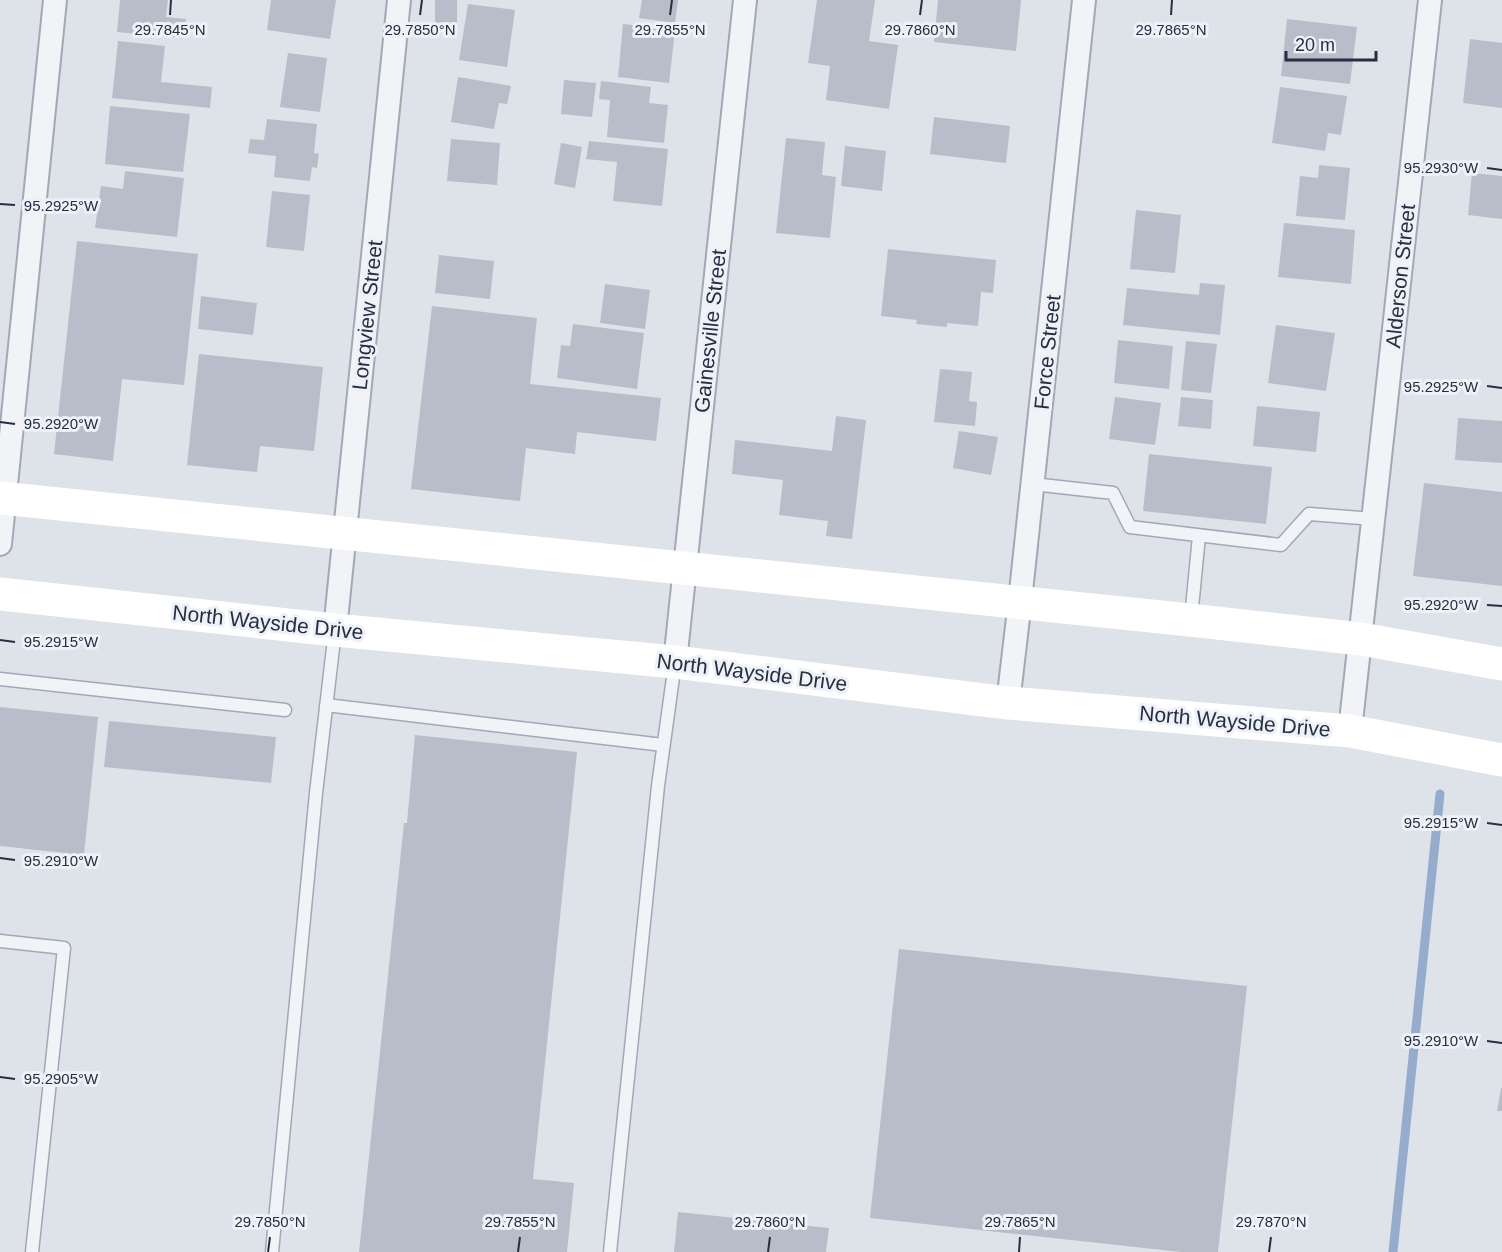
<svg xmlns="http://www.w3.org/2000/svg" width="1502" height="1252" font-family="Arial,sans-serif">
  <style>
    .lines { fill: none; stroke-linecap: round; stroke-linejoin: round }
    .stream { stroke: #96accd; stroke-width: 9 }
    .building { fill: #b8bdc9 }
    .lane-casing { stroke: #a3a8b4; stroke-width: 15 }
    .street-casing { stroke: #a3a8b4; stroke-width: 26 }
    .lane { stroke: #f1f3f7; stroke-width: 12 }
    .street { stroke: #f1f3f7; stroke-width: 22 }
    .secondary { stroke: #fff; stroke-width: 33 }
    .ticks { fill: none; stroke: #262e42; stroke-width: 2 }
    .labels { text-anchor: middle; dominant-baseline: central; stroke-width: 6; stroke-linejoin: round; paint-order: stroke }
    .street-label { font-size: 21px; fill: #262e42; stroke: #eef1f7 }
    .ticks-label { font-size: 15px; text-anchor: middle; fill: #262e42; stroke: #eef1f7; stroke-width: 6; stroke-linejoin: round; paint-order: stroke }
  </style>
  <rect width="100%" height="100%" fill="#dee2e9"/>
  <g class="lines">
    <path class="stream" d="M 1393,1252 L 1440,794"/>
  </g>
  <path class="building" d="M 120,0 L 168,0 L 166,17 L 186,19 L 184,38 L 117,32 Z
    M 271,0 L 336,0 L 330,39 L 267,30 Z
    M 435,0 L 457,0 L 457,24 L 435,25 Z
    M 642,0 L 678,0 L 675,23 L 639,18 Z
    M 817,0 L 875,0 L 869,41 L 898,45 L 889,109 L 826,100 L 830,66 L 808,63 Z
    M 938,0 L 1021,0 L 1016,51 L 934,42 Z
    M 468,4 L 515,10 L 507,67 L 459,60 Z
    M 1287,19 L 1357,27 L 1350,84 L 1281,76 Z
    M 623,24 L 675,30 L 669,83 L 618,77 Z
    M 1470,39 L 1502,43 L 1502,108 L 1463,103 Z
    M 118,41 L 165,46 L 161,82 L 212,87 L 210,108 L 112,98 Z
    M 288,53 L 327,58 L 320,112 L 280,107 Z
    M 458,77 L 511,86 L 507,104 L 499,103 L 494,129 L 451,122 Z
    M 564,80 L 596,83 L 592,117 L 561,114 Z
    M 601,81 L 651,87 L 649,103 L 668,105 L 664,143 L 607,137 L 610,100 L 599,99 Z
    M 1280,87 L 1347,96 L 1341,135 L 1328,133 L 1325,151 L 1272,143 Z
    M 110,106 L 190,114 L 183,172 L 105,164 Z
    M 934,117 L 1010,126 L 1006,163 L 930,154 Z
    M 267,119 L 317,124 L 314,153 L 319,154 L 317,168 L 312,167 L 310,181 L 274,177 L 276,156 L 248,153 L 250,139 L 264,140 Z
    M 786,138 L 825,142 L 822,175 L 836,177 L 830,238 L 776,233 Z
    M 451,139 L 500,143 L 497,185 L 447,181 Z
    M 589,141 L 668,149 L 662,206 L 613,201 L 617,162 L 586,159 Z
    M 561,143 L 582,147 L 575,188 L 554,184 Z
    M 845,146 L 886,151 L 882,191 L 841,186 Z
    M 1319,165 L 1350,168 L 1345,220 L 1296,216 L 1300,176 L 1318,178 Z
    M 125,171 L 184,178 L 177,237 L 95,228 L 101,186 L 123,189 Z
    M 1472,173 L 1502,176 L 1502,219 L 1468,215 Z
    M 272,191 L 310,195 L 304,251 L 266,247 Z
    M 1136,210 L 1181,215 L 1175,273 L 1130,269 Z
    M 1284,223 L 1355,230 L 1351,284 L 1278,277 Z
    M 77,241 L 198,254 L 184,385 L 122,379 L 113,461 L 54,454 Z
    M 888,249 L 996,260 L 993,293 L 981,292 L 978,326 L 947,323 L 947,327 L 916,324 L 917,320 L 881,316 Z
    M 439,255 L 494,261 L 490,299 L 435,293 Z
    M 1200,283 L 1225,285 L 1220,335 L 1123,325 L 1127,288 L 1199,295 Z
    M 605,284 L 650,290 L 645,329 L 600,323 Z
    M 201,296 L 257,303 L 253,335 L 198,329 Z
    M 432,306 L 537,318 L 530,384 L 661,398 L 656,441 L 577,432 L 575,454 L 526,448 L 520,501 L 411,489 Z
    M 573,324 L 644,333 L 637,389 L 557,378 L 561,345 L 570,346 Z
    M 1276,325 L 1335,333 L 1326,391 L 1268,383 Z
    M 1118,340 L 1173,346 L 1169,389 L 1114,383 Z
    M 1186,341 L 1217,344 L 1211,393 L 1181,390 Z
    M 199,354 L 323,367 L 314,451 L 260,446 L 257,472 L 187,465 Z
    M 940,369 L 972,372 L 969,401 L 977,402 L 975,426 L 934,422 Z
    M 1115,397 L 1161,403 L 1155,445 L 1109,439 Z
    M 1181,397 L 1213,400 L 1211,429 L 1178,426 Z
    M 1257,406 L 1320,412 L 1316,452 L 1253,446 Z
    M 836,416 L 866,420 L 852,539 L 826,536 L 828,521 L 779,515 L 783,480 L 732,474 L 735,440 L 832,451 Z
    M 1458,418 L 1502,421 L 1502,463 L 1455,460 Z
    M 959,431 L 998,437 L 991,475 L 953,468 Z
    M 1149,454 L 1272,467 L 1266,524 L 1143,511 Z
    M 1424,483 L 1502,492 L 1502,586 L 1413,576 Z
    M 0,707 L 98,717 L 84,855 L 0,846 Z
    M 109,721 L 276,737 L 271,783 L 104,767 Z
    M 415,735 L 577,752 L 533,1179 L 574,1183 L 567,1252 L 359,1252 L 404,823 L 407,823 Z
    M 899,949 L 1247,986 L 1218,1252 L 1181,1252 L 870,1218 Z
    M 1501,1088 L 1502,1088 L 1502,1111 L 1497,1111 Z
    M 678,1212 L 829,1228 L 826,1252 L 674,1252 Z"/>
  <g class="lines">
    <g class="lane-casing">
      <path id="lane" d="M 1033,484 L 1113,493 L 1130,527 L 1281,545 L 1309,514 L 1374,519
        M 1191,618 L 1199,536
        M 0,679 L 285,710
        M 326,705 L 663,745
        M 0,941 L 64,948 L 32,1252
        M 272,1252 L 316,793 L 335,631
        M 610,1252 L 658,786 L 675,663"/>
    </g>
    <g class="street-casing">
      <path id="street" d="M 0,544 L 55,0
        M 335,630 L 399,0
        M 675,662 L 745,0
        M 1008,703 L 1020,601 L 1084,0
        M 1350,731 L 1430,0"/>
    </g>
    <use href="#lane" class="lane"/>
    <use href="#street" class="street"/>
    <path class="secondary" d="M 0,498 L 1190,620 L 1361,639 L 1502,664
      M 0,594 L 335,630 L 675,662 L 1008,703 L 1350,731 L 1502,760"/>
  </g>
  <path class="ticks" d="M 170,15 L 171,0M 420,15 L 422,0M 670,15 L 672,0M 920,15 L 922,0M 1171,15 L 1172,0M 1487,168 L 1502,170M 0,204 L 15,205M 1487,386 L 1502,388M 0,422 L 15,424M 1487,605 L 1502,606M 0,640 L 15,642M 1487,823 L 1502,825M 0,858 L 15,860M 1487,1041 L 1502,1043M 0,1077 L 15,1079M 268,1252 L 270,1237M 518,1252 L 520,1237M 768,1252 L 770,1237M 1019,1252 L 1020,1237M 1269,1252 L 1271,1237"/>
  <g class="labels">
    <g class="street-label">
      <text transform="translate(1400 276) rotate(-84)">Alderson Street</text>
      <text transform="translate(367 315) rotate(-84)">Longview Street</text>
      <text transform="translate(710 331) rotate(-84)">Gainesville Street</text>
      <text transform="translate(1047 352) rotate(-84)">Force Street</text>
      <text transform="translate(268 622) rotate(6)">North Wayside Drive</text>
      <text transform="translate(752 672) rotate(7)">North Wayside Drive</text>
      <text transform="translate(1235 721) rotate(5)">North Wayside Drive</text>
    </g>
  </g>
  <g class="ticks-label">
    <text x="170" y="35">29.7845°N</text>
    <text x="420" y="35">29.7850°N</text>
    <text x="670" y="35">29.7855°N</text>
    <text x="920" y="35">29.7860°N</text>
    <text x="1171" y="35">29.7865°N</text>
    <text x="1441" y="173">95.2930°W</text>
    <text x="61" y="211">95.2925°W</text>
    <text x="1441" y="392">95.2925°W</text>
    <text x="61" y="429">95.2920°W</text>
    <text x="1441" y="610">95.2920°W</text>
    <text x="61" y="647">95.2915°W</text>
    <text x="1441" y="828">95.2915°W</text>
    <text x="61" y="866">95.2910°W</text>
    <text x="1441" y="1046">95.2910°W</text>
    <text x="61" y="1084">95.2905°W</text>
    <text x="270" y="1227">29.7850°N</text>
    <text x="520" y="1227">29.7855°N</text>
    <text x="770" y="1227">29.7860°N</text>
    <text x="1020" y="1227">29.7865°N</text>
    <text x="1271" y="1227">29.7870°N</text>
  </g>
  <path d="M1286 51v9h90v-9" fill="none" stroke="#262e42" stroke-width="3"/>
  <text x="1295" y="51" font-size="18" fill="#262e42" stroke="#eef1f7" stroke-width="4.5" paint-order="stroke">20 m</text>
</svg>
